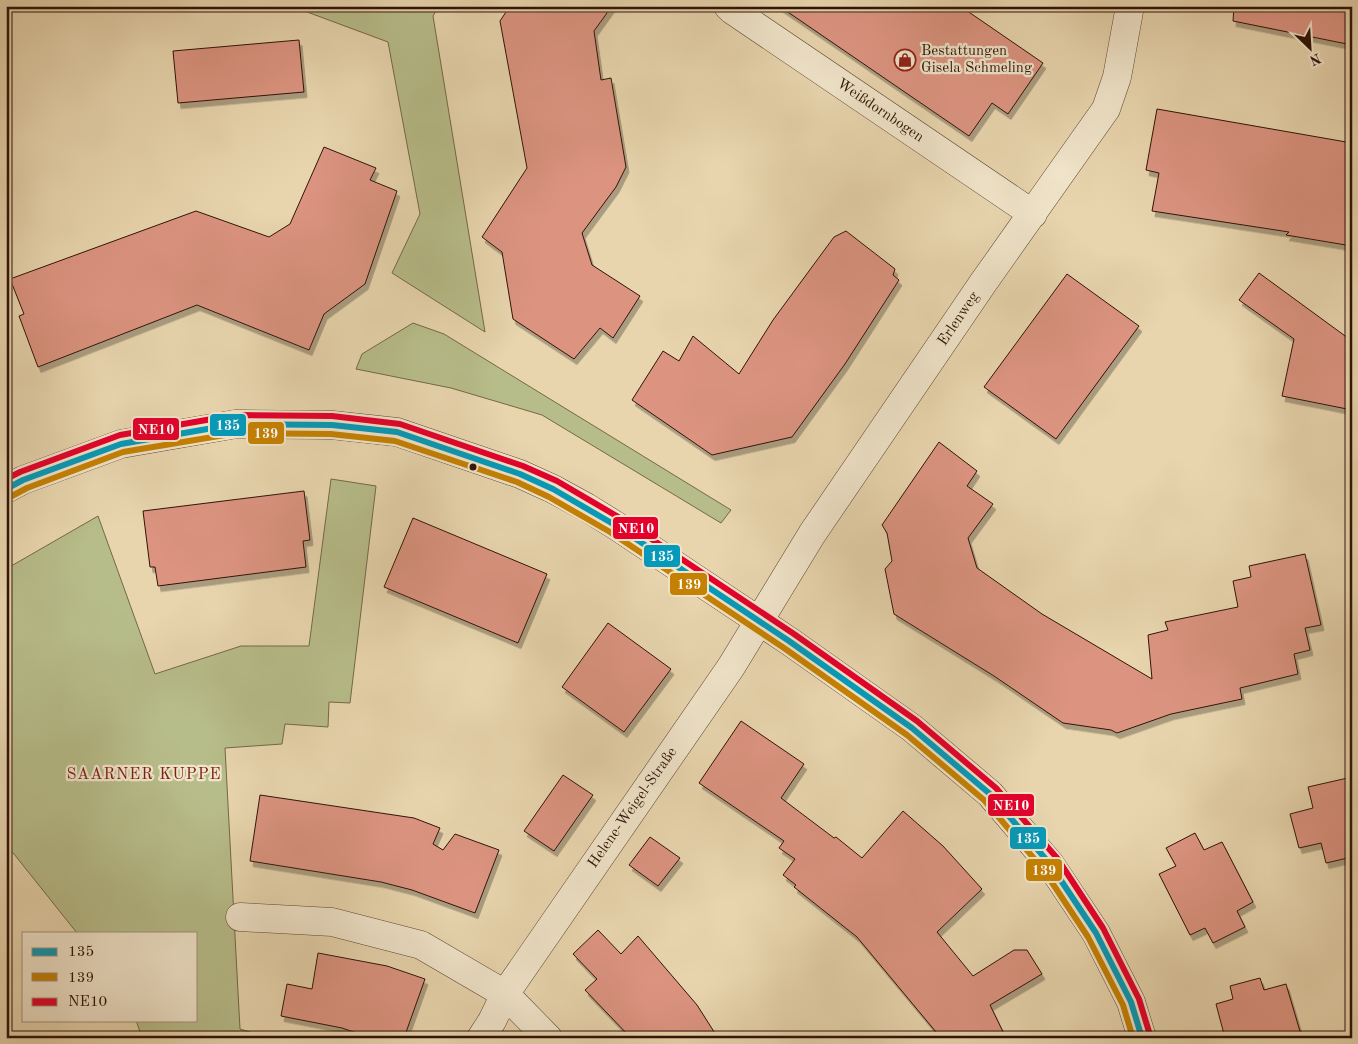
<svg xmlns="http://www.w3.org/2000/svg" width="1358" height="1044" font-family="'Old Standard TT',serif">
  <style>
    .green { fill: #b7bd8a; stroke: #736848 }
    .building { fill: #dc9481; stroke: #2f1307; filter: url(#shadow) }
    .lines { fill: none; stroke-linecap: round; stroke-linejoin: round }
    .minor-casing { stroke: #5d4431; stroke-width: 29 }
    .minor { stroke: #f0e4ca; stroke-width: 28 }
    .bus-1-casing { stroke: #f0e4ca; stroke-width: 10 }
    .bus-2-casing { stroke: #f0e4ca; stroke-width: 10 }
    .bus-3-casing { stroke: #f0e4ca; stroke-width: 10 }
    .bus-1 { stroke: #059aba; stroke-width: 6 }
    .bus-2 { stroke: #c58102; stroke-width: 6 }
    .bus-3 { stroke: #e4002b; stroke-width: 6 }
    .bus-dot { fill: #2f1307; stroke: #f0e4ca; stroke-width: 2 }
    .labels { text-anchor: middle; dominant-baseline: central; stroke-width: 4.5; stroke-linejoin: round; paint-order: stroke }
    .poi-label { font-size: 15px; fill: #2f1307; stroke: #f0e4ca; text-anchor: start }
    .street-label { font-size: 15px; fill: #2f1307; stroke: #f0e4ca }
    .neighbourhood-label { font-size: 16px; letter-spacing: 1px; fill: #7a1f14; stroke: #f0e4ca }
    .line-badge { stroke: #f0e4ca; stroke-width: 2 }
    .badge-label { font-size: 14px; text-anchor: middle; font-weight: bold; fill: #fff }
  </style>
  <defs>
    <filter id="shadow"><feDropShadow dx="3" dy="5.5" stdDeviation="0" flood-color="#0004"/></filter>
  </defs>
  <rect width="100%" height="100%" fill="#e8d5ae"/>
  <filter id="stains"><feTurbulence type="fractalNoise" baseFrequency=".004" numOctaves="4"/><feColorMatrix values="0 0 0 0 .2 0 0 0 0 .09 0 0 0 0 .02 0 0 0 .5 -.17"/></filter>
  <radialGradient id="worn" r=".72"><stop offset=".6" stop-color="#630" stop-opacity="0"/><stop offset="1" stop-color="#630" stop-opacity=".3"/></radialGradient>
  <path class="green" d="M 291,6 L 382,8 L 383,6 L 439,6 L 433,16 L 485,332 L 392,273 L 420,214 L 388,42 Z
    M 413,323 L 444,334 L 731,510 L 721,523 L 542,415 L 451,388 L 356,369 L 362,354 Z
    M 331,479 L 376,486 L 350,703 L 329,702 L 328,727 L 285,724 L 282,744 L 225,748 L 240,1029 L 269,1038 L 142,1038 L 136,1020 L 196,1020 L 196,933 L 77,933 L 6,844 L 6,569 L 98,516 L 155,674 L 241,646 L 309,646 Z"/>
  <path class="building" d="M 510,6 L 612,6 L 594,31 L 601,80 L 611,78 L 626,167 L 616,187 L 582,233 L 592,265 L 640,296 L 613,338 L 600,328 L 574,359 L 513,319 L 502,252 L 482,237 L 527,168 L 500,21 Z
    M 779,6 L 960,6 L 1043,63 L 1008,114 L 992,103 L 969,136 Z
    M 1234,6 L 1352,6 L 1352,21 L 1347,44 L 1233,21 Z
    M 299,40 L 304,92 L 178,103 L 173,51 Z
    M 1157,109 L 1352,143 L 1352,246 L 1286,235 L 1289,232 L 1152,211 L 1159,173 L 1146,170 Z
    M 324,147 L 376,168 L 370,180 L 397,191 L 365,284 L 324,314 L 309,350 L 197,305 L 38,367 L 19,316 L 24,314 L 10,279 L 196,211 L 269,237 L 290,224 Z
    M 846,231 L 895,269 L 893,275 L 899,280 L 845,364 L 792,437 L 712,455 L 632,400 L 663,351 L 679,361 L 693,336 L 739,374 L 773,320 L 834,237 Z
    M 1259,273 L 1352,341 L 1352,410 L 1282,396 L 1294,339 L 1239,300 Z
    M 1067,274 L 1139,326 L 1056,439 L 984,387 Z
    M 939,442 L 977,471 L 967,486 L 993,504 L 968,538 L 977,568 L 1042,614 L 1152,679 L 1148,635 L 1168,630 L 1165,622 L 1238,607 L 1233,581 L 1251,577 L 1249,566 L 1305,554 L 1321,625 L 1305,628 L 1310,650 L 1294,654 L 1298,674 L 1240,688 L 1242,699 L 1171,714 L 1117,733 L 1111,730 L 1063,723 L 994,676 L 894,614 L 885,569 L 892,561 L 887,533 L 882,525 Z
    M 304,491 L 310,540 L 303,541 L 306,567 L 158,586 L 155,567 L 150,567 L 143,511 Z
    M 413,518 L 547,574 L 518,643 L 384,587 Z
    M 608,623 L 671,669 L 624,732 L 562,687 Z
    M 741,721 L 804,764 L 781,798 L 834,838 L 836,837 L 862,858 L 903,811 L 943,846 L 982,889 L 937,932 L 973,976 L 1014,950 L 1027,950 L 1042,974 L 990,1005 L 1006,1038 L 941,1038 L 857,937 L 794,887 L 796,885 L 783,875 L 795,859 L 779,848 L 784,841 L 699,783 Z
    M 563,775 L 593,795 L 554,851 L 524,831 Z
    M 1352,777 L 1352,857 L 1326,863 L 1321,843 L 1299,848 L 1290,814 L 1313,808 L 1308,787 Z
    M 260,795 L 414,818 L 440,828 L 433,844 L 443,850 L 455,834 L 499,850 L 475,913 L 412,890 L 381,882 L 250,861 Z
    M 1195,833 L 1204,850 L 1222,842 L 1253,902 L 1237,911 L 1245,927 L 1213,943 L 1205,928 L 1190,935 L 1159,874 L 1176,866 L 1166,848 Z
    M 650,837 L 680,858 L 658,886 L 629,865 Z
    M 598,930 L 621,954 L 638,936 L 697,1005 L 718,1038 L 631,1038 L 585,990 L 597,979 L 573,954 Z
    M 318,953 L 387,966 L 425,979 L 404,1038 L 371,1038 L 342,1028 L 281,1016 L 287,984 L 312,989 Z
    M 1260,978 L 1264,990 L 1286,984 L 1302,1038 L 1225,1038 L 1216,1004 L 1233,999 L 1230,986 Z"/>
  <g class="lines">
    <g class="minor-casing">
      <path id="minor" d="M 728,6 L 732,10 L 1033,214
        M 6,489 L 23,480 L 121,444 L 236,424 L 332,425 L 397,432 L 520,474 L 553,489 L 586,507 L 615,525 L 789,641 L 912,728 L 990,794 L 1050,864 L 1096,933 L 1131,1002 L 1142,1038
        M 240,917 L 332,922 L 421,945 L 505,994 L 548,1038
        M 481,1038 L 492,1021 L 505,994 L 731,667 L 812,534 L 983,283 L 1106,109 L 1117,77 L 1130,6"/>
    </g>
    <use href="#minor" class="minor"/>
    <g class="bus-1-casing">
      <path id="bus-1" d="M 6,489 L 23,480 L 121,444 L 236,424 L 332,425 L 397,432 L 520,474 L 553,489 L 615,525 L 789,641 L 912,728 L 990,794 L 1050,864 L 1096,933 L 1131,1002 L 1142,1038"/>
    </g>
    <g class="bus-2-casing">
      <path id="bus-2" d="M 10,497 L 27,488 L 123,452 L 237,433 L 331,434 L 395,441 L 517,482 L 549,497 L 610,532 L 784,648 L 907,735 L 984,800 L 1043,869 L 1088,937 L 1123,1005 L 1133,1038"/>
    </g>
    <g class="bus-3-casing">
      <path id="bus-3" d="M 6,479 L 20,472 L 120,435 L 235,415 L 332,416 L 400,424 L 523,466 L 557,481 L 620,518 L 794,634 L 917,721 L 996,788 L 1057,858 L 1103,928 L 1139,999 L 1150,1035"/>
    </g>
    <use href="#bus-1" class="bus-1"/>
    <use href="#bus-2" class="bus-2"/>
    <use href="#bus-3" class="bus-3"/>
  </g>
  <defs>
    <g id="shop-ring" transform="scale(1.125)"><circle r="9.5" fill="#f0e4ca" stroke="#8f2418" stroke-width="1.5"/><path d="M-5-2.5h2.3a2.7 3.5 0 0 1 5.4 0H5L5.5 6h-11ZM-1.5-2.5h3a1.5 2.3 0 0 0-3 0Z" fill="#8f2418"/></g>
  </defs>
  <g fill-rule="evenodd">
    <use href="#shop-ring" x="905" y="60"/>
  </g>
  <circle class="bus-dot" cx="473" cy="467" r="4.5"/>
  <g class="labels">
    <g class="poi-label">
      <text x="921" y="51">Bestattungen<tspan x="921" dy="17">Gisela Schmeling</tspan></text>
    </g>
    <g class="street-label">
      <text transform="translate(880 111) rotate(34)">Weißdornbogen</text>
      <text transform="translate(959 319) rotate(-56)">Erlenweg</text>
      <text transform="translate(633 808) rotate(-55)">Helene-Weigel-Straße</text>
    </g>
    <g class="neighbourhood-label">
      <text x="144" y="775">SAARNER KUPPE</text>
    </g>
  </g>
  <g class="line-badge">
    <rect x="209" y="413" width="38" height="24" rx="5" fill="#059aba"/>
    <rect x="132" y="417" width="48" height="24" rx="5" fill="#e4002b"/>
    <rect x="247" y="421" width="38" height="24" rx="5" fill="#c58102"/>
    <rect x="612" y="516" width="47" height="24" rx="5" fill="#e4002b"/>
    <rect x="643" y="544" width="38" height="24" rx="5" fill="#059aba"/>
    <rect x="669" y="572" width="39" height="24" rx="5" fill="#c58102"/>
    <rect x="987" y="793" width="48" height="24" rx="5" fill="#e4002b"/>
    <rect x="1009" y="826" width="38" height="24" rx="5" fill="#059aba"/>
    <rect x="1025" y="858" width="38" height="24" rx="5" fill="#c58102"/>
  </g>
  <g class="badge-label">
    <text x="228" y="430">135</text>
    <text x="156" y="434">NE10</text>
    <text x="266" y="438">139</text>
    <text x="636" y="533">NE10</text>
    <text x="662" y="561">135</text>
    <text x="689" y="589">139</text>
    <text x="1011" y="810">NE10</text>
    <text x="1028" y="843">135</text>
    <text x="1044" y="875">139</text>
  </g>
  <rect width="1358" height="1044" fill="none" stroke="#e8d5ae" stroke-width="25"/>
  <rect x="8" y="8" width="1343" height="1029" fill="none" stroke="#2f1307" stroke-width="2.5"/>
  <rect x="12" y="12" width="1333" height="1019" fill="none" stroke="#2f1307"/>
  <rect x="22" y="932" width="175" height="90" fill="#f0e4ca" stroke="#a3907c"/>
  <rect x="32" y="948" width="25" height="8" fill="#059aba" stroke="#a3907c"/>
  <text x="68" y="956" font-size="15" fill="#2f1307">135</text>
  <rect x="32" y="973" width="25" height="8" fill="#c58102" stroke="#a3907c"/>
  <text x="68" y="982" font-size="15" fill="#2f1307">139</text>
  <rect x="32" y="998" width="25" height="8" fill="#e4002b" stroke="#a3907c"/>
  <text x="68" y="1006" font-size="15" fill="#2f1307">NE10</text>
  <g transform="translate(1310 48) rotate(155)" stroke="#f0e4ca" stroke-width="4" paint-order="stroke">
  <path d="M0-4L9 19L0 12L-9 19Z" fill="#2f1307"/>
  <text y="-8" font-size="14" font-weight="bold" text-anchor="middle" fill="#2f1307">N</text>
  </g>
  <rect width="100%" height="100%" filter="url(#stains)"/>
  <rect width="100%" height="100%" fill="url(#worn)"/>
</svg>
